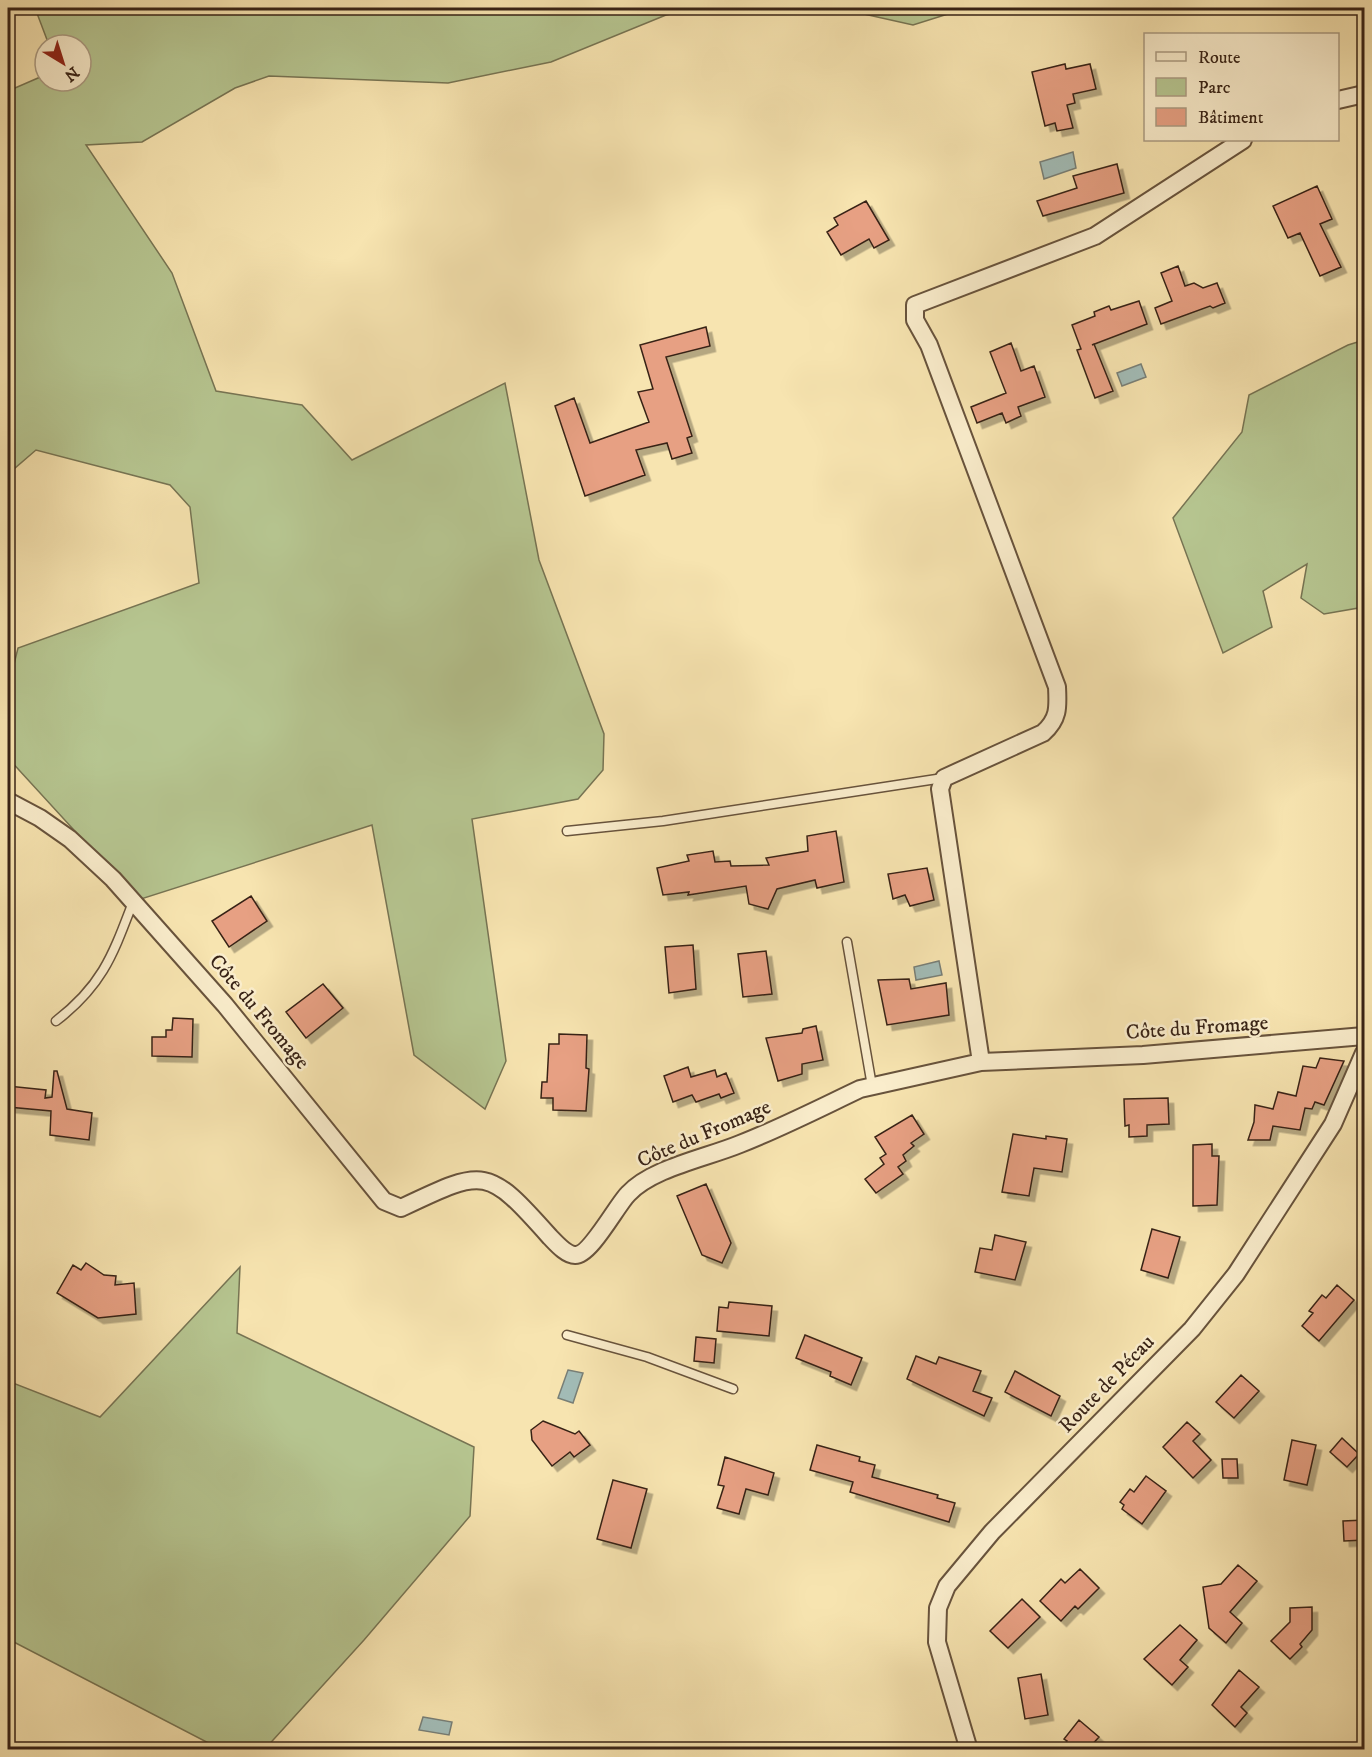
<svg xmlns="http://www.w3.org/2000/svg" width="1372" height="1757" font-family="'IM FELL DW Pica',serif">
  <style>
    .green { fill: #b6c590; stroke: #777453; stroke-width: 1.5 }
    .water { fill: #a2bcb7; stroke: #787f77; stroke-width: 1.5 }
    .building { fill: #e7a083; stroke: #382316; stroke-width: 1.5; filter: url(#shadow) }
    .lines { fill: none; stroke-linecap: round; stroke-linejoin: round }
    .service-casing { stroke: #68533c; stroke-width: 11 }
    .minor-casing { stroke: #68533c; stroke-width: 20 }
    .service { stroke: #faedcc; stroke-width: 8 }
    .minor { stroke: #faedcc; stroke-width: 16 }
    .labels { text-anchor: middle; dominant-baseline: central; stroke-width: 5; stroke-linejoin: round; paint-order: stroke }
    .street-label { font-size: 21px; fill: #382316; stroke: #faedcc }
  </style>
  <defs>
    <filter id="shadow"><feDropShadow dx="5.5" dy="5.5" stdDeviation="0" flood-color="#0004"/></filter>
  </defs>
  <rect width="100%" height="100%" fill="#f7e4b0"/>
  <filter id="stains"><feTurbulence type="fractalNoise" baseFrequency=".00333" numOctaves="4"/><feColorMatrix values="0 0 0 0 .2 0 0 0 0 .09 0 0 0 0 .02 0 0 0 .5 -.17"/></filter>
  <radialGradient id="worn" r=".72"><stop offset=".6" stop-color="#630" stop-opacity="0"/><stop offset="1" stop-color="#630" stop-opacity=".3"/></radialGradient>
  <path class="green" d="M 35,8 L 695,8 L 666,15 L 551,62 L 448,83 L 269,76 L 235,88 L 142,142 L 86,145 L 172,273 L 216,391 L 302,405 L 352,460 L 505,383 L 539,560 L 604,734 L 603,770 L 578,799 L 472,819 L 506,1061 L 485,1109 L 414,1055 L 372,825 L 138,900 L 8,758 L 8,688 L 18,648 L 199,583 L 190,507 L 170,485 L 36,450 L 8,474 L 8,91 L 45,75 L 45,81 L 81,81 L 81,45 L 49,45 Z
    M 837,8 L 967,8 L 913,25 Z
    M 1364,340 L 1364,607 L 1324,614 L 1301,598 L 1307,564 L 1263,591 L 1272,627 L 1223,653 L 1173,518 L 1242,432 L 1249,395 L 1348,345 Z
    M 240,1267 L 237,1333 L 474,1447 L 470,1516 L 364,1640 L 264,1750 L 220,1749 L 8,1639 L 8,1381 L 100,1417 Z"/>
  <path class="water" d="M 1073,152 L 1076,168 L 1044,179 L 1040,162 Z
    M 1141,364 L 1146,377 L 1122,386 L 1117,373 Z
    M 939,961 L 942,975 L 916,980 L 914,967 Z
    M 568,1370 L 583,1373 L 573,1403 L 558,1398 Z
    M 423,1717 L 452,1722 L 449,1735 L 419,1730 Z"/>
  <path class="building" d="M 1065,64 L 1066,69 L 1090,64 L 1096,89 L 1073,94 L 1075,103 L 1067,105 L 1073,128 L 1057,131 L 1055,123 L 1045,126 L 1032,72 Z
    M 1117,164 L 1124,193 L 1043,216 L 1037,201 L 1077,188 L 1073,176 Z
    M 1317,186 L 1332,219 L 1320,224 L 1341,267 L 1320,276 L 1300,233 L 1288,238 L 1273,206 Z
    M 866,201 L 889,240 L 874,248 L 869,239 L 841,255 L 827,232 L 838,225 L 834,218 Z
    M 1178,266 L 1185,286 L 1194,283 L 1203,288 L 1217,283 L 1225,303 L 1213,308 L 1210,306 L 1161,324 L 1155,308 L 1172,301 L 1161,273 Z
    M 1139,301 L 1147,324 L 1092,345 L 1094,344 L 1113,391 L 1095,398 L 1077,350 L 1081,349 L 1072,325 L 1095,316 L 1094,312 L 1109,306 L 1111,310 Z
    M 706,327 L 710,346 L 666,357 L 692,436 L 687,438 L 692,453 L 672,459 L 667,443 L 636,450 L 645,475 L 585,496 L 555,406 L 574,398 L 590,443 L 649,422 L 638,392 L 653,389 L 640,345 Z
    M 1011,343 L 1021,371 L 1034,366 L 1045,397 L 1018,407 L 1021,416 L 1006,423 L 1002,413 L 977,423 L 971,407 L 1006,393 L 990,352 Z
    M 836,831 L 844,882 L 817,888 L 815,880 L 777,889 L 768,909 L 749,904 L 746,886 L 688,895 L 689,892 L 663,895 L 657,868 L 689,861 L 687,855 L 713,851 L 715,862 L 730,861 L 731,866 L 769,865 L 766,858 L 808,851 L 807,836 Z
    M 927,868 L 934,900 L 910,906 L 905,895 L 893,899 L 888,874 Z
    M 251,896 L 267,921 L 229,947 L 212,921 Z
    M 693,945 L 696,989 L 669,993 L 665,947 Z
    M 766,951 L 772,994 L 743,997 L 738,954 Z
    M 909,979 L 911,989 L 946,983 L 949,1015 L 887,1025 L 878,980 Z
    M 323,984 L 343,1008 L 306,1038 L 286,1012 Z
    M 173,1018 L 193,1019 L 192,1057 L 152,1056 L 152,1037 L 166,1037 L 166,1030 L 172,1030 Z
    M 816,1026 L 823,1060 L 802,1064 L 802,1074 L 778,1081 L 766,1038 L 802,1033 L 803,1029 Z
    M 559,1034 L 587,1035 L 586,1068 L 589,1069 L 586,1111 L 553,1110 L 553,1098 L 541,1098 L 542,1082 L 547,1082 L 549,1044 L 559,1044 Z
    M 1320,1058 L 1344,1061 L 1324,1105 L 1315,1102 L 1312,1109 L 1305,1108 L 1300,1130 L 1273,1126 L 1270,1140 L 1248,1140 L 1254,1122 L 1255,1105 L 1273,1109 L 1278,1092 L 1296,1096 L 1303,1066 L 1316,1068 Z
    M 688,1067 L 691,1077 L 715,1070 L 717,1077 L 726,1073 L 734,1093 L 721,1098 L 719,1094 L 696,1102 L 692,1095 L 673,1102 L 664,1076 Z
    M 54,1071 L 57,1071 L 67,1109 L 92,1113 L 89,1140 L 50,1135 L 51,1111 L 8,1107 L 8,1086 L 46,1090 L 45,1098 L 52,1097 Z
    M 1168,1098 L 1169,1124 L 1147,1125 L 1147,1136 L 1129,1137 L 1129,1125 L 1125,1126 L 1124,1099 Z
    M 912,1115 L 924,1134 L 911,1143 L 914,1146 L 903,1155 L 906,1161 L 898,1167 L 903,1174 L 876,1193 L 865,1179 L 884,1164 L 880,1158 L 886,1154 L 875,1137 Z
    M 1013,1134 L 1046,1139 L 1046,1136 L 1067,1139 L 1062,1172 L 1034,1168 L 1029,1196 L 1002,1192 Z
    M 1212,1144 L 1212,1156 L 1219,1156 L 1217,1205 L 1193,1206 L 1193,1145 Z
    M 706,1184 L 731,1243 L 722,1263 L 702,1255 L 677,1196 Z
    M 1152,1229 L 1180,1237 L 1168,1278 L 1141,1270 Z
    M 995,1235 L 1026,1242 L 1015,1280 L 975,1272 L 980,1248 L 992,1250 Z
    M 86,1263 L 104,1275 L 116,1276 L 115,1285 L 134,1283 L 136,1314 L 98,1318 L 57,1293 L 73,1265 L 81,1270 Z
    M 1337,1285 L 1354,1300 L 1319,1341 L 1302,1326 L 1313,1313 L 1309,1311 L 1322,1295 L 1326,1298 Z
    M 729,1302 L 772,1306 L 769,1336 L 717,1331 L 719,1307 L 728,1308 Z
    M 805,1335 L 862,1358 L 851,1385 L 830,1376 L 831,1372 L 796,1358 Z
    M 696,1337 L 716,1339 L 714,1363 L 694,1361 Z
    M 916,1356 L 936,1364 L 939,1357 L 981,1371 L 973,1391 L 992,1398 L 984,1416 L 907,1379 Z
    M 1015,1371 L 1060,1396 L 1051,1416 L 1005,1392 Z
    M 1241,1375 L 1259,1391 L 1234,1418 L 1216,1402 Z
    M 543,1421 L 575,1434 L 579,1431 L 590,1445 L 574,1457 L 570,1452 L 552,1466 L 532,1440 L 531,1430 Z
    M 1187,1422 L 1200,1434 L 1193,1441 L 1211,1460 L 1193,1478 L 1163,1447 Z
    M 1342,1438 L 1359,1454 L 1347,1467 L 1330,1452 Z
    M 1292,1440 L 1316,1445 L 1307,1485 L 1284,1480 Z
    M 817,1445 L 860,1457 L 859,1461 L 875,1465 L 872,1477 L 938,1495 L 937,1498 L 955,1503 L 949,1522 L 850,1492 L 853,1482 L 810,1470 Z
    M 725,1457 L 774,1473 L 768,1495 L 746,1489 L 739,1514 L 717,1508 L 724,1486 L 718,1485 Z
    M 1222,1459 L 1237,1459 L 1238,1478 L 1223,1478 Z
    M 1146,1476 L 1166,1491 L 1142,1524 L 1122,1509 L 1124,1505 L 1120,1502 L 1130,1489 L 1134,1492 Z
    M 613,1480 L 647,1489 L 631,1548 L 597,1539 Z
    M 1365,1520 L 1365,1540 L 1344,1541 L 1343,1521 Z
    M 1238,1565 L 1257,1581 L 1230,1612 L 1242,1623 L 1226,1643 L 1209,1628 L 1203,1587 L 1221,1584 Z
    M 1080,1569 L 1099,1588 L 1078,1609 L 1075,1606 L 1061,1621 L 1040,1601 L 1061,1579 L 1065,1583 Z
    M 1022,1599 L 1040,1617 L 1008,1648 L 990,1631 Z
    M 1312,1607 L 1312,1630 L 1300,1644 L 1302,1647 L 1290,1659 L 1271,1641 L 1290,1622 L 1290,1608 Z
    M 1180,1625 L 1197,1640 L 1180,1660 L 1188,1667 L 1172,1685 L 1144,1659 Z
    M 1239,1670 L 1259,1687 L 1241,1707 L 1247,1713 L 1235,1727 L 1212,1705 Z
    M 1041,1674 L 1048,1715 L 1025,1719 L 1018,1678 Z
    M 1079,1720 L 1099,1737 L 1088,1749 L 1060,1749 L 1067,1741 L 1064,1739 Z"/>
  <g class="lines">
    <g class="service-casing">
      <path id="service" d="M 567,831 L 663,821 L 943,778
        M 847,942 L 872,1086
        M 56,1021 C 103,985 113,954 133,902
        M 567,1335 L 647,1357 L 733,1389"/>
    </g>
    <g class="minor-casing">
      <path id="minor" d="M 1338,100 L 1364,94
        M 8,801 L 40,818 L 70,839 L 113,879 L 225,1005 L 384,1201 L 401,1208 C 485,1168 487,1166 550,1237 C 556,1243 566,1255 575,1255 C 590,1256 617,1205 628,1194 C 652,1168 706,1158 740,1144 C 781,1128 820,1108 860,1089 L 981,1062 L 1143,1055 L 1364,1036
        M 981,1062 L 940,789 L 944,778 L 1043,733 C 1059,719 1058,707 1057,687 L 929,345 L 915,320 L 915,305 L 1095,236 L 1243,140
        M 969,1750 L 937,1642 L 938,1608 L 947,1586 L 992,1532 L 1192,1329 L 1236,1274 L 1333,1124 L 1364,1053"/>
    </g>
    <use href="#service" class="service"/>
    <use href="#minor" class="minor"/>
  </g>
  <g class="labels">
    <g class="street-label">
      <text transform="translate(259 1012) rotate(50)">Côte du Fromage</text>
      <text transform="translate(1197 1028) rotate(-4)">Côte du Fromage</text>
      <text transform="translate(704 1134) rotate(-23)">Côte du Fromage</text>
      <text transform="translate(1107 1384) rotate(-46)">Route de Pécau</text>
    </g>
  </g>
  <rect width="1372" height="1757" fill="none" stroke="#f7e4b0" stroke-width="30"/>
  <rect x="9" y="9" width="1354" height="1739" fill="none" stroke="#382316" stroke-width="3"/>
  <rect x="15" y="15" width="1342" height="1727" fill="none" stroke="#382316" stroke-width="1.5"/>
  <rect x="1144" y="33" width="195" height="108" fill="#faedcc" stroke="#ac9c83" stroke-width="1.5"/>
  <rect x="1156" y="52" width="30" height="9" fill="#faedcc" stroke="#ac9c83" stroke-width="1.5"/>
  <text x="1198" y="63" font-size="18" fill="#382316">Route</text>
  <rect x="1156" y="78" width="30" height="18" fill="#b6c590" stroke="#ac9c83" stroke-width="1.5"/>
  <text x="1198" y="93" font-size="18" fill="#382316">Parc</text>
  <rect x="1156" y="108" width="30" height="18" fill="#e7a083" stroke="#ac9c83" stroke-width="1.5"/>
  <text x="1198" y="123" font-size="18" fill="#382316">Bâtiment</text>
  <g transform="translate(63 63) rotate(142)"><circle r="28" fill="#faedcc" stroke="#ac9c83" stroke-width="1.5"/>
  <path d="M0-4.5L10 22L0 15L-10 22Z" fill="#8f2418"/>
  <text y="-9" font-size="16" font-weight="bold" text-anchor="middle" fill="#382316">N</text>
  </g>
  <rect width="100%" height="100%" filter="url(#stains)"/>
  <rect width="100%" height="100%" fill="url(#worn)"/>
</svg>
